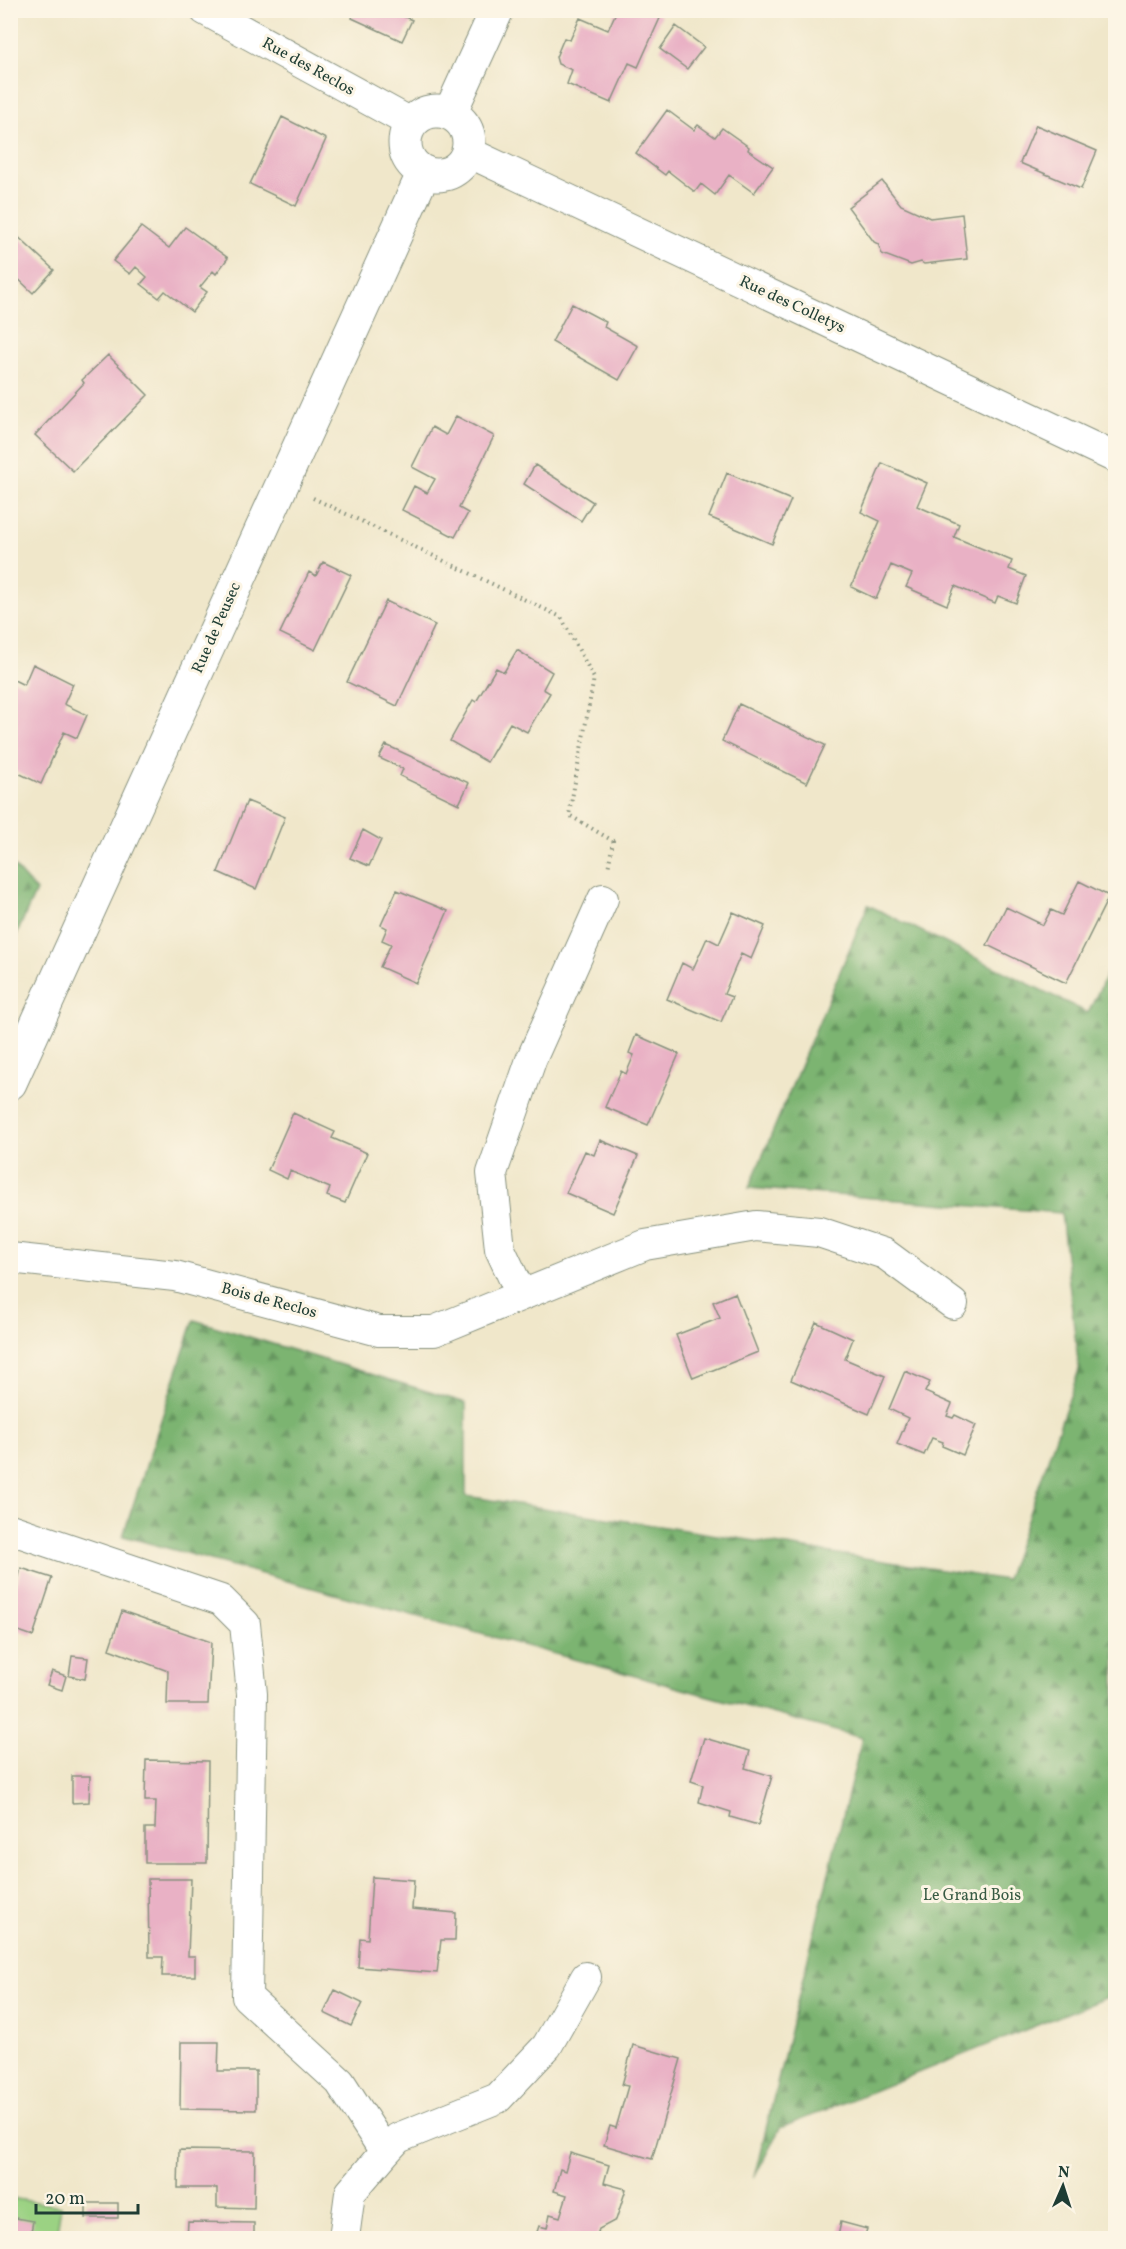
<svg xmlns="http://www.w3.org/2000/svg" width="1126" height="2249" font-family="Vollkorn,serif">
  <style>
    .forest { fill: url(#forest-firs); stroke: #4e7852; stroke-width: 1.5 }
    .pitch { fill: #9bd283; stroke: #5d885c; stroke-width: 1.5 }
    .building { fill: #e9b1c5 }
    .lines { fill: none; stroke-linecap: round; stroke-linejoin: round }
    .street-casing { stroke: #88927f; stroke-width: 32 }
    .secondary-casing { stroke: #88927f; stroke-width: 35 }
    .path { stroke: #88927f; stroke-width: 4; stroke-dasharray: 1.5 4.5; stroke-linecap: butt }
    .street { stroke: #fff; stroke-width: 30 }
    .secondary { stroke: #fff; stroke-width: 33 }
    .labels { text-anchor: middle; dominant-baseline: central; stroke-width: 6; stroke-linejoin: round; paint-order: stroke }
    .street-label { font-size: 16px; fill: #1f3d34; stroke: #fcf5e5 }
    .park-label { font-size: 16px; fill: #385b44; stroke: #fcf5e5 }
  </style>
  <defs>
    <pattern id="forest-firs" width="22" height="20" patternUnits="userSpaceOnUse" patternTransform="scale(1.5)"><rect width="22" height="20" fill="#7cb471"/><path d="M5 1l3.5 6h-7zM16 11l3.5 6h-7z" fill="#65945e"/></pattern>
  </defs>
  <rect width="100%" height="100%" fill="#fcf5e5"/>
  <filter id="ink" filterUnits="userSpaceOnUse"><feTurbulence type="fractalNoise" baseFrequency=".0167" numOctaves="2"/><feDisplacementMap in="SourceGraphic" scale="12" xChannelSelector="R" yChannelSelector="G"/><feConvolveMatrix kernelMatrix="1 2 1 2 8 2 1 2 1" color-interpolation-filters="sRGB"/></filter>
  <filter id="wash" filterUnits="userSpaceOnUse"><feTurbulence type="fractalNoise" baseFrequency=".008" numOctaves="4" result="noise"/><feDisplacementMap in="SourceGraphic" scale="24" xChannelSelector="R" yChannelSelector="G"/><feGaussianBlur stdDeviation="1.35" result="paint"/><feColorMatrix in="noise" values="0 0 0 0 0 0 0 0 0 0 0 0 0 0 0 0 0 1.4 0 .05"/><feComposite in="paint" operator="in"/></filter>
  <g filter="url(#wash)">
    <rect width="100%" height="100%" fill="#f0e7ca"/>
    <path class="forest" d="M 11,863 L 36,891 L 11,947 Z
      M 868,905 L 1088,1013 L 1115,957 L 1115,1994 L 780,2128 L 754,2178 L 862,1738 L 123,1536 L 194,1320 L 466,1403 L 466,1496 L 1006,1580 L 1079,1370 L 1061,1213 L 749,1188 Z"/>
    <path class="pitch" d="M 10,2198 L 61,2206 L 56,2238 L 11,2238 Z"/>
    <g id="blocks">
      <path class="building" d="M 355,10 L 400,10 L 398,14 L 412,20 L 402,41 L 352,18 Z
        M 617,10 L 653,10 L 661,16 L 638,67 L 629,63 L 611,103 L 567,84 L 572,70 L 558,64 L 556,57 L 564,38 L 570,40 L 580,18 L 608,30 Z
        M 676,26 L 704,47 L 687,69 L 660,49 Z
        M 667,110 L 694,130 L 698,125 L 715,137 L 722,128 L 749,147 L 748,150 L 773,167 L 754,193 L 729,175 L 715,195 L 701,184 L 695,192 L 668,171 L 665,175 L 636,153 Z
        M 282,117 L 326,139 L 296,206 L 250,184 Z
        M 1036,125 L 1097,151 L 1081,189 L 1020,163 Z
        M 882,181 L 901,205 L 930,218 L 962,214 L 967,259 L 924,264 L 921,262 L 911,265 L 882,254 L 878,244 L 874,242 L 848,207 Z
        M 141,227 L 169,248 L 185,227 L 228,258 L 216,274 L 213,271 L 200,287 L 207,292 L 192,312 L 165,291 L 159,298 L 141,284 L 147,277 L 136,267 L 130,274 L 113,261 Z
        M 14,233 L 54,270 L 33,293 L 10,271 L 10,236 Z
        M 572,304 L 606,322 L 604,327 L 638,346 L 619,380 L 552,342 Z
        M 108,355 L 148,395 L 73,471 L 35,435 L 84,383 L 82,380 Z
        M 456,416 L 494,436 L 459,508 L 468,513 L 455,537 L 402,510 L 414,486 L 427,493 L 435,479 L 412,467 L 432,427 L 446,435 Z
        M 882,463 L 927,483 L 917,506 L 959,524 L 954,537 L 1012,561 L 1009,569 L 1026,576 L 1016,603 L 998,596 L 995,603 L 955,586 L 947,605 L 906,587 L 912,574 L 891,565 L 876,599 L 851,587 L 880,521 L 861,512 Z
        M 535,465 L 593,502 L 581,521 L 524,484 Z
        M 727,473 L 791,500 L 772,544 L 709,517 Z
        M 323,562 L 351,575 L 315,650 L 280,633 L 309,572 L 316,576 Z
        M 386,601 L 435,625 L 397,706 L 347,682 Z
        M 517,650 L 552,672 L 543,689 L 550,693 L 527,732 L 510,723 L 487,762 L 450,741 L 473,700 L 476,702 L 496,668 L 504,672 Z
        M 33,664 L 73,684 L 64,704 L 87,715 L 77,738 L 64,732 L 41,784 L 10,769 L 10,681 L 12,679 L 24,685 Z
        M 739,704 L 825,745 L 807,783 L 722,741 Z
        M 386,745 L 469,783 L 459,804 L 400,776 L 403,769 L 379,758 Z
        M 247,801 L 285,817 L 256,889 L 218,872 Z
        M 363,830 L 381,840 L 369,866 L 350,858 Z
        M 1079,881 L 1109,896 L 1066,983 L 987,945 L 1006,907 L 1043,925 L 1051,910 L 1062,915 Z
        M 397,890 L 448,911 L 416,983 L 380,967 L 391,944 L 382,940 L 387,928 L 381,925 Z
        M 733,912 L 765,926 L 751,959 L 741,954 L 724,994 L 732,997 L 721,1022 L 667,999 L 682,963 L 693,969 L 707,938 L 719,944 Z
        M 636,1035 L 679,1054 L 648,1125 L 605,1107 L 621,1071 L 626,1074 L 634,1055 L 629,1053 Z
        M 293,1113 L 335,1132 L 332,1138 L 367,1153 L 345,1203 L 327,1196 L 330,1188 L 290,1171 L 287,1179 L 268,1170 Z
        M 600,1140 L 638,1156 L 613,1213 L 566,1193 L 585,1151 L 594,1155 Z
        M 735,1293 L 758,1352 L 693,1378 L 676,1335 L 720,1318 L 713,1302 Z
        M 816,1322 L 853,1339 L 845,1359 L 885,1376 L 869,1414 L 791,1380 Z
        M 905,1371 L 930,1382 L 925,1392 L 952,1404 L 947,1416 L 953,1418 L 955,1415 L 976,1425 L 963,1455 L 942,1446 L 943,1442 L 932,1438 L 924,1455 L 897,1444 L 908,1418 L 889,1409 Z
        M 21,1568 L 52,1578 L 33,1636 L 10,1628 L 10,1581 L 17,1583 Z
        M 122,1611 L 211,1642 L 208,1704 L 167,1704 L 168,1671 L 109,1649 Z
        M 72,1656 L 88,1658 L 85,1679 L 69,1676 Z
        M 52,1671 L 66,1676 L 62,1690 L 47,1685 Z
        M 704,1738 L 750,1751 L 745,1768 L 772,1776 L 758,1825 L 730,1817 L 731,1812 L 699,1802 L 703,1785 L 691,1781 Z
        M 146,1760 L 208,1761 L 207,1863 L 145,1863 L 145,1828 L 155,1828 L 156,1801 L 145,1801 Z
        M 72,1776 L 90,1776 L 89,1802 L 72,1803 Z
        M 372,1877 L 414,1880 L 412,1909 L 456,1913 L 455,1940 L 441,1940 L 437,1973 L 358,1967 L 360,1938 L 368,1939 Z
        M 148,1879 L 191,1879 L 188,1956 L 195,1956 L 195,1976 L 162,1976 L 163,1957 L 149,1957 Z
        M 335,1990 L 362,2003 L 351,2026 L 324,2013 Z
        M 181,2042 L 219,2042 L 218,2071 L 256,2071 L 256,2110 L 180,2109 Z
        M 633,2045 L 681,2059 L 652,2159 L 604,2145 L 610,2126 L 616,2128 L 628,2086 L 622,2085 Z
        M 179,2150 L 255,2151 L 254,2208 L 217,2207 L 217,2188 L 178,2188 Z
        M 570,2153 L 609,2165 L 604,2183 L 626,2189 L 616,2220 L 599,2229 L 596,2238 L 535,2238 L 539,2226 L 547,2228 L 550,2214 L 560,2217 L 567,2195 L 554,2191 L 560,2169 L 565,2171 Z
        M 86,2203 L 118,2203 L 118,2218 L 86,2218 Z
        M 10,2217 L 33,2221 L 30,2238 L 10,2238 Z
        M 188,2222 L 254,2223 L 254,2238 L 187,2238 Z
        M 841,2222 L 867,2229 L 864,2238 L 838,2236 Z"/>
    </g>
  </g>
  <g filter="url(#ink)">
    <use href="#blocks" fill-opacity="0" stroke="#88927f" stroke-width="1.5"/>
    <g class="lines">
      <g class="street-casing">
        <path id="street" d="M 205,10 L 411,123
          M 468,152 L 1116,458
          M 10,1258 L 175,1276 L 379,1331 L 434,1331 L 645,1245 L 756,1226 L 819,1232 L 885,1254 L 953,1304
          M 521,1294 L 500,1249 L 492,1173 L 531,1060 L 603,899
          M 10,1529 L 221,1600 L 245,1624 L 252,1694 L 247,1997 L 340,2082 L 385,2152
          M 344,2238 L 350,2193 L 385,2152 L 398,2138 L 498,2098 L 547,2046 L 586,1977"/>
      </g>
      <g class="secondary-casing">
        <path id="secondary" d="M405 143a32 32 0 1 1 64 0a32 32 0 1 1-64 0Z
          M 450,113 L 497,10
          M 10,1083 L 424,172"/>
      </g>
      <path class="path" d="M 313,498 L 561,617 L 594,678 L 569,815 L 613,841 L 608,869"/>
      <use href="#street" class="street"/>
      <use href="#secondary" class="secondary"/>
    </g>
  </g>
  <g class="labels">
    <g class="street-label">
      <text transform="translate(308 67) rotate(29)">Rue des Reclos</text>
      <text transform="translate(792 305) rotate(25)">Rue des Colletys</text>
      <text transform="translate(217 628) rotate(-66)">Rue de Peusec</text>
      <text transform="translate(269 1301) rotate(15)">Bois de Reclos</text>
    </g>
    <g class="park-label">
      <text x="972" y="1896">Le Grand Bois</text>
    </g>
  </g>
  <rect width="1126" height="2249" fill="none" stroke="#fcf5e5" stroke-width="36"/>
  <g transform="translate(1063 2186) rotate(3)" stroke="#fcf5e5" stroke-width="4.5" paint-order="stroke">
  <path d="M0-4.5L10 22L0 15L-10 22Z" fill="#1f3d34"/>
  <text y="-9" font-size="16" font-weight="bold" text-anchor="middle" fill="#1f3d34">N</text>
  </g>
  <path d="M36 2204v9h102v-9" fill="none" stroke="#1f3d34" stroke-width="3"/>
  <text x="45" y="2204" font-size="18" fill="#1f3d34" stroke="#fcf5e5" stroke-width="4.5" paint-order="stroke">20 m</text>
</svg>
